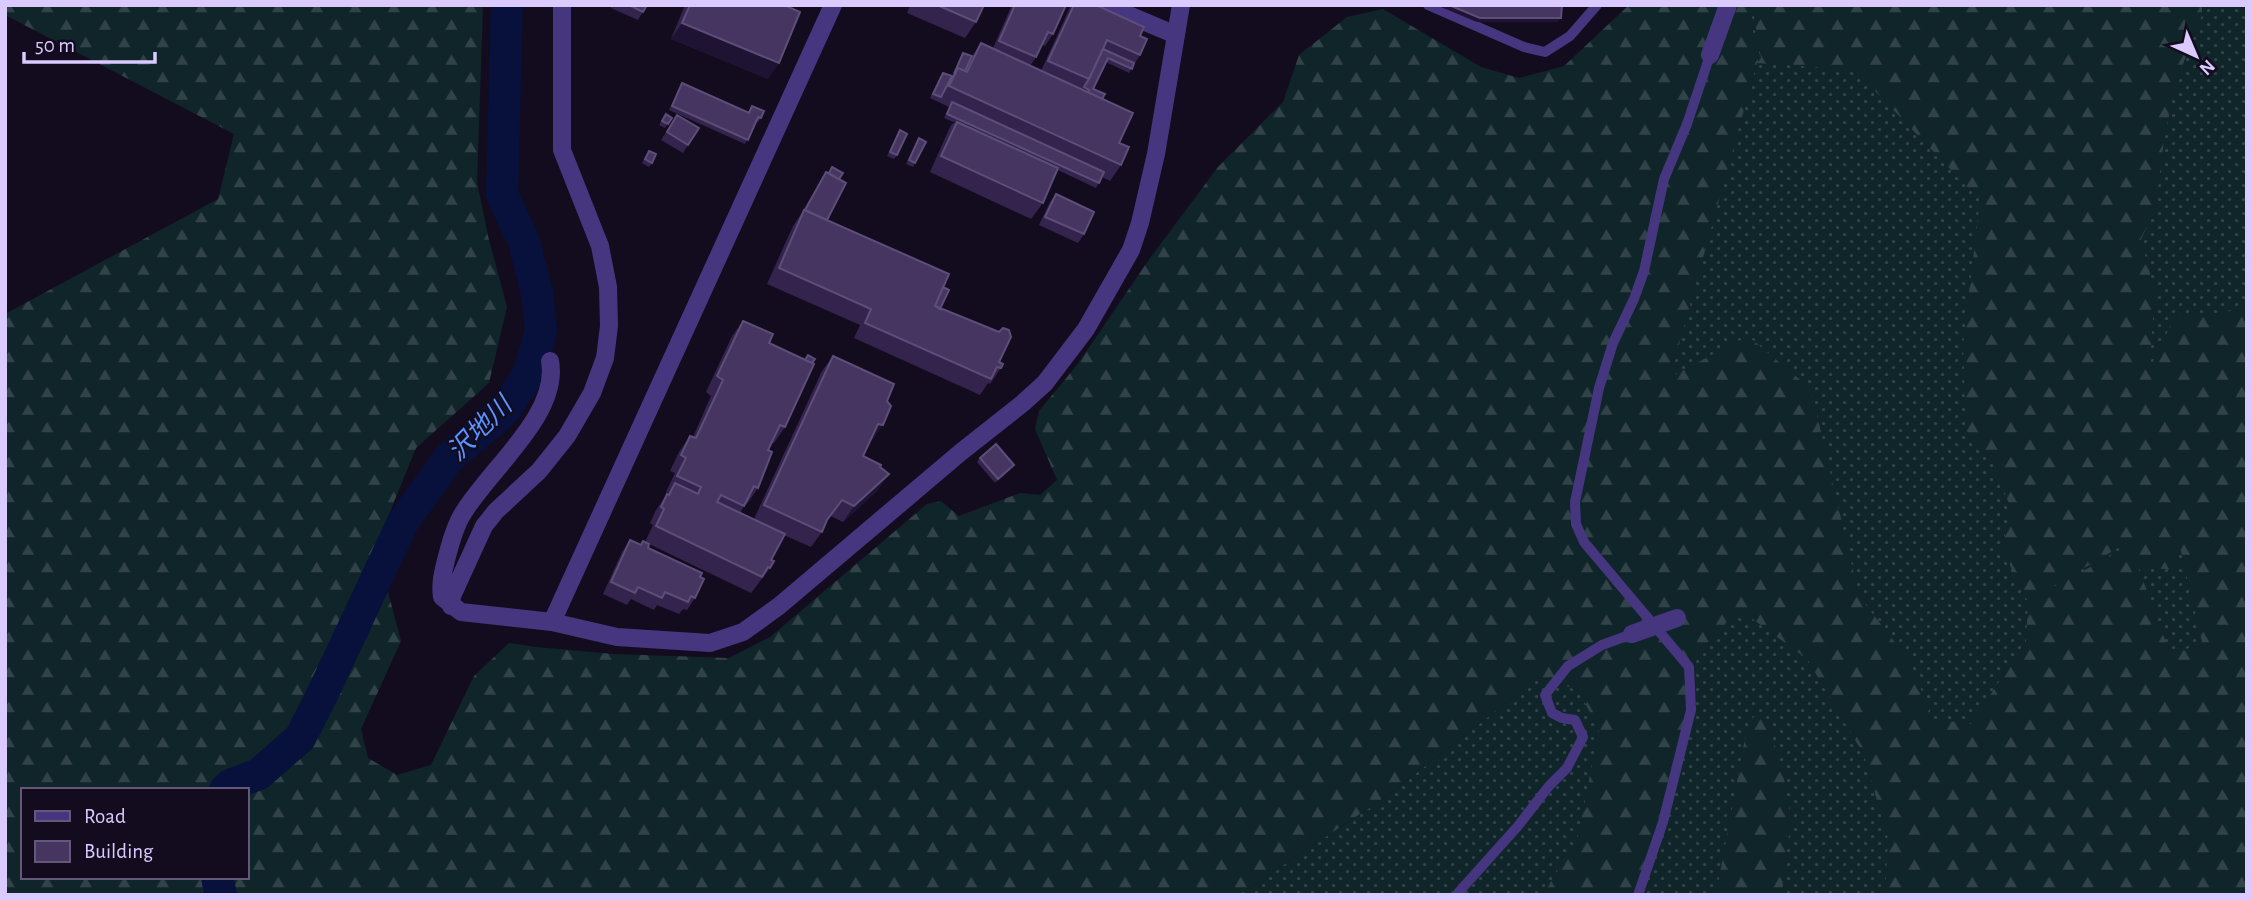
<svg xmlns="http://www.w3.org/2000/svg" width="2252" height="900" font-family="'Alegreya Sans','Noto Sans JP',sans-serif">
  <style>
    .grass { fill: url(#grass-dots) }
    .forest { fill: url(#forest-firs); fill-rule: evenodd }
    .lines { fill: none; stroke-linecap: round; stroke-linejoin: round }
    .river { stroke: #08113c; stroke-width: 32 }
    .service { stroke: #46367f; stroke-width: 10 }
    .minor { stroke: #46367f; stroke-width: 18 }
    .tertiary { stroke: #46367f; stroke-width: 18 }
    .minor-bridge { stroke: #46367f; stroke-width: 18 }
    .wall { fill: #34244d }
    .shaded-wall { fill: #1f1333 }
    .building { fill: #453560; stroke: #5d4d79; stroke-width: 2 }
    .labels { text-anchor: middle; dominant-baseline: central; stroke-width: 5; stroke-linejoin: round; paint-order: stroke }
    .water-label { font-size: 26px; font-style: italic; fill: #5893ff; stroke: #130c1f }
  </style>
  <defs>
    <pattern id="grass-dots" width="8" height="8" patternUnits="userSpaceOnUse" patternTransform="scale(1.75)"><rect width="8" height="8" fill="#0f2529"/><path d="M2 2h.1M6 6h.1" fill="none" stroke="#314349" stroke-width="1.8" stroke-linecap="round"/></pattern>
    <pattern id="forest-firs" width="22" height="20" patternUnits="userSpaceOnUse" patternTransform="scale(1.75)"><rect width="22" height="20" fill="#0f2529"/><path d="M5 1l3.5 6h-7zM16 11l3.5 6h-7z" fill="#314349"/></pattern>
  </defs>
  <rect width="100%" height="100%" fill="#130c1f"/>
  <path class="grass" d="M 1749,5 L 2247,5 L 2247,895 L 1238,895 L 1387,796 L 1539,677 L 1578,690 L 1757,63 Z"/>
  <path class="forest" d="M 5,5 L 483,5 L 477,182 L 488,236 L 507,307 L 489,383 L 416,448 L 376,546 L 401,641 L 361,729 L 368,758 L 397,775 L 431,765 L 474,676 L 509,643 L 536,647 L 613,654 L 729,658 L 770,637 L 927,504 L 941,501 L 959,516 L 1020,493 L 1040,495 L 1057,480 L 1035,429 L 1039,411 L 1077,365 L 1150,258 L 1218,167 L 1283,102 L 1299,55 L 1347,17 L 1383,9 L 1481,67 L 1519,78 L 1564,66 L 1629,5 L 1749,5 L 1758,62 L 1761,58 L 1752,5 L 2202,5 L 2202,15 L 2176,82 L 2164,140 L 2155,211 L 2141,239 L 2155,292 L 2149,370 L 2174,318 L 2247,309 L 2247,895 L 1885,895 L 1888,839 L 1864,755 L 1807,659 L 1739,609 L 1698,653 L 1681,734 L 1639,895 L 1543,895 L 1578,836 L 1599,729 L 1578,690 L 1539,677 L 1387,796 L 1238,895 L 5,895 L 5,314 L 218,199 L 234,134 L 5,15 ZM 1757,63 L 1855,70 L 1980,200 L 1963,345 L 1966,430 L 1994,465 L 2011,509 L 2002,547 L 2020,588 L 2028,601 L 2026,641 L 1971,724 L 1933,719 L 1910,662 L 1859,596 L 1811,389 L 1748,336 L 1670,377 ZM 2128,542 L 2129,546 L 2052,588 L 2052,587 ZM 2175,544 L 2180,547 L 2202,642 L 2171,656 L 2138,567 L 2179,570 ZM 23,790 L 247,790 L 247,877 L 23,877 Z
    M 1753,717 L 1766,717 L 1783,772 L 1791,819 L 1781,895 L 1716,895 L 1744,743 Z"/>
  <g class="lines">
    <path class="river" d="M 225,790 L 230,785 L 259,774 L 300,738 L 321,697 L 403,522 L 449,458 L 505,410 L 528,375 L 541,331 L 537,293 L 524,242 L 502,194 L 507,5
      M 217,877 L 221,895"/>
    <path class="service" d="M 1428,5 L 1524,47 L 1545,52 L 1570,36 L 1597,5
      M 1458,893 L 1518,826 L 1549,786 L 1567,768 L 1583,737 L 1575,720 L 1562,718 L 1552,713 L 1545,695 L 1568,666 L 1602,645 L 1632,634
      M 1638,895 L 1663,822 L 1691,710 L 1689,667 L 1584,542 L 1576,524 L 1575,502 L 1599,388 L 1613,343 L 1634,299 L 1644,271 L 1664,179 L 1687,124 L 1710,55"/>
    <path class="minor" d="M 1105,5 L 1176,35
      M 1710,55 L 1728,5
      M 550,361 C 560,415 488,470 462,515 C 454,528 450,545 446,560 C 443,573 440,583 442,597 L 461,612 L 552,622 L 617,637 L 710,643 L 743,632 L 779,606 L 961,452 L 1023,403 L 1045,383 L 1086,329 L 1131,250 L 1140,223 L 1156,154 L 1181,5
      M 451,606 L 452,596 L 484,526 L 496,511 L 539,471 L 567,436 L 592,393 L 605,358 L 609,326 L 608,287 L 600,246 L 562,150 L 562,5"/>
    <path class="tertiary" d="M 552,622 L 833,5"/>
    <path class="minor-bridge" d="M 1632,634 L 1677,618"/>
  </g>
  <path class="wall" d="M 611,5 L 647,5 L 638,20 L 611,8 Z
    M 685,5 L 784,5 L 768,79 L 671,39 Z
    M 910,5 L 984,5 L 976,22 L 965,38 L 907,13 Z
    M 1012,5 L 1066,5 L 1053,34 L 1045,46 L 1042,45 L 1036,57 L 1030,66 L 1041,71 L 1071,5 L 1096,5 L 1140,36 L 1140,55 L 1129,73 L 1106,62 L 1093,89 L 1102,99 L 1119,143 L 1121,165 L 1110,181 L 1102,177 L 1096,188 L 1058,170 L 1043,203 L 1031,219 L 930,172 L 950,127 L 953,123 L 956,123 L 944,118 L 949,107 L 930,98 L 940,77 L 943,73 L 952,76 L 963,53 L 972,56 L 981,43 L 993,48 Z
    M 682,83 L 748,113 L 752,106 L 761,118 L 758,122 L 756,122 L 745,144 L 669,110 Z
    M 666,114 L 672,118 L 665,128 L 659,125 Z
    M 677,115 L 688,145 L 683,153 L 661,140 Z
    M 900,130 L 897,155 L 894,159 L 887,156 Z
    M 919,138 L 915,163 L 913,167 L 906,164 Z
    M 649,151 L 652,163 L 649,167 L 642,163 Z
    M 826,172 L 839,179 L 827,220 L 943,287 L 940,309 L 999,362 L 1001,368 L 990,384 L 988,383 L 980,395 L 854,338 L 860,325 L 767,284 L 793,226 L 801,214 Z
    M 1056,194 L 1084,234 L 1078,243 L 1039,225 L 1050,202 Z
    M 743,321 L 769,343 L 812,363 L 785,427 L 774,443 L 772,443 L 768,450 L 758,488 L 747,504 L 746,503 L 740,513 L 754,519 L 822,371 L 833,356 L 872,441 L 870,441 L 863,456 L 880,467 L 878,490 L 843,522 L 831,516 L 825,524 L 822,532 L 811,547 L 784,535 L 771,560 L 770,568 L 751,593 L 649,544 L 648,548 L 700,577 L 695,598 L 687,610 L 683,609 L 679,614 L 657,605 L 654,610 L 631,599 L 627,605 L 603,594 L 622,552 L 630,540 L 641,545 L 645,542 L 653,525 L 650,523 L 656,510 L 668,493 L 666,492 L 675,473 L 670,471 L 679,452 L 690,436 L 693,437 L 711,396 L 706,392 L 732,336 Z
    M 980,458 L 1011,469 L 995,483 L 977,462 Z"/>
  <path class="shaded-wall" d="M 1436,5 L 1449,5 L 1561,18 L 1558,22 L 1477,22 Z
    M 682,23 L 779,63 L 768,79 L 671,39 Z
    M 878,424 L 883,425 L 872,441 L 867,440 Z
    M 1014,465 L 1011,469 L 995,483 L 998,479 Z
    M 889,474 L 878,490 L 843,522 L 854,506 Z"/>
  <path class="building" d="M 629,5 L 647,5 L 643,12 Z
    M 690,5 L 784,5 L 800,12 L 779,63 L 682,23 Z
    M 937,5 L 984,5 L 976,22 Z
    M 1015,5 L 1066,5 L 1053,34 L 1048,32 L 1036,57 L 999,41 Z
    M 1074,5 L 1096,5 L 1144,27 L 1140,36 L 1147,39 L 1140,55 L 1107,40 L 1089,79 L 1048,61 Z
    M 1449,5 L 1562,5 L 1561,18 L 1480,18 Z
    M 981,43 L 1133,113 L 1119,143 L 1129,147 L 1121,165 L 949,86 L 958,68 L 967,72 Z
    M 1103,49 L 1134,63 L 1132,69 L 1108,58 L 1093,89 L 1105,94 L 1102,99 L 1088,92 L 1089,90 L 1084,87 L 1089,79 Z
    M 963,53 L 972,56 L 965,71 L 958,68 L 954,74 Z
    M 943,73 L 952,76 L 941,97 L 933,94 Z
    M 682,83 L 749,113 L 752,106 L 764,111 L 761,118 L 758,117 L 748,140 L 672,106 Z
    M 952,102 L 1104,172 L 1099,183 L 947,114 Z
    M 666,114 L 672,118 L 668,124 L 662,121 Z
    M 677,115 L 699,128 L 688,145 L 667,132 Z
    M 957,122 L 1058,168 L 1043,203 L 941,156 Z
    M 900,130 L 907,134 L 897,155 L 890,152 Z
    M 919,138 L 926,142 L 915,163 L 909,160 Z
    M 649,151 L 656,154 L 652,163 L 645,159 Z
    M 832,167 L 843,173 L 839,179 L 829,173 Z
    M 826,172 L 846,183 L 827,220 L 805,210 Z
    M 1056,194 L 1094,212 L 1084,234 L 1045,217 Z
    M 804,210 L 949,274 L 935,306 L 999,332 L 1003,328 L 1009,330 L 1011,337 L 999,362 L 1003,364 L 1001,368 L 997,367 L 991,379 L 865,323 L 871,309 L 779,268 Z
    M 943,287 L 949,290 L 940,309 L 935,306 Z
    M 743,321 L 773,334 L 769,343 L 814,364 L 785,427 L 780,425 L 768,450 L 772,452 L 758,488 L 754,486 L 744,506 L 721,495 L 717,502 L 785,534 L 771,560 L 774,561 L 770,568 L 768,567 L 762,577 L 656,526 L 664,509 L 661,507 L 667,494 L 669,495 L 675,483 L 698,494 L 701,487 L 677,476 L 686,458 L 681,455 L 690,436 L 696,438 L 723,380 L 717,376 Z
    M 808,355 L 815,359 L 812,363 L 805,360 Z
    M 833,356 L 894,384 L 887,401 L 891,406 L 883,425 L 878,424 L 863,456 L 881,465 L 880,467 L 889,474 L 854,506 L 842,500 L 827,520 L 822,532 L 764,505 Z
    M 996,444 L 1014,465 L 998,479 L 980,458 Z
    M 630,540 L 641,545 L 643,541 L 649,544 L 648,548 L 702,573 L 700,577 L 704,579 L 695,598 L 691,596 L 688,602 L 665,592 L 662,598 L 638,587 L 635,593 L 611,582 Z"/>
  <g class="labels">
    <g class="water-label">
      <text transform="translate(480 429) rotate(-45)">沢地川</text>
    </g>
  </g>
  <rect width="2252" height="900" fill="none" stroke="#dacaff" stroke-width="14"/>
  <rect x="21" y="788" width="228" height="91" fill="#130c1f" stroke="#635879" stroke-width="2"/>
  <rect x="35" y="811" width="35" height="10" fill="#46367f" stroke="#635879" stroke-width="2"/>
  <text x="84" y="823" font-size="21" fill="#dacaff">Road</text>
  <rect x="35" y="841" width="35" height="21" fill="#453560" stroke="#635879" stroke-width="2"/>
  <text x="84" y="858" font-size="21" fill="#dacaff">Building</text>
  <g transform="translate(2196 56) rotate(136)" stroke="#130c1f" stroke-width="5" paint-order="stroke">
  <path d="M0-5L12 26L0 18L-12 26Z" fill="#dacaff"/>
  <text y="-10" font-size="19" font-weight="bold" text-anchor="middle" fill="#dacaff">N</text>
  </g>
  <path d="M24 52v10h131v-10" fill="none" stroke="#dacaff" stroke-width="3.5"/>
  <text x="35" y="52" font-size="21" fill="#dacaff" stroke="#130c1f" stroke-width="5" paint-order="stroke">50 m</text>
</svg>
